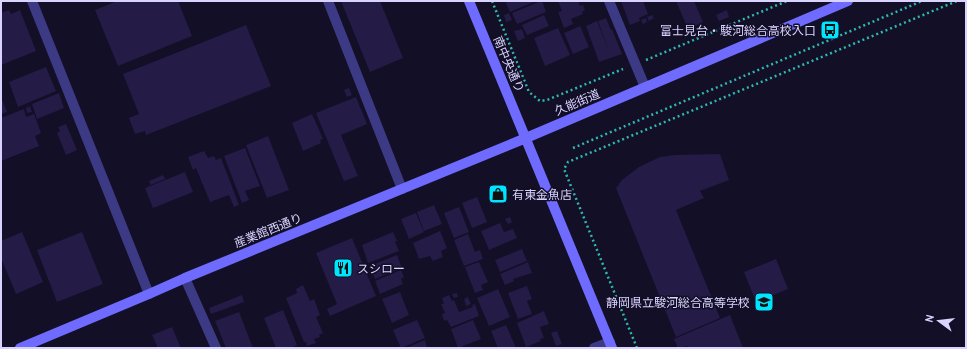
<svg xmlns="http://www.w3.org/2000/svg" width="967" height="349" font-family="'PT Sans','Noto Sans JP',sans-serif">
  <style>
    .building { fill: #241b47 }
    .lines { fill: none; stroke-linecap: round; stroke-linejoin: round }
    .path { stroke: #2fb8b0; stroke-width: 2.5; stroke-dasharray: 2 3; stroke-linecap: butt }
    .street { stroke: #3d3a85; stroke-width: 10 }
    .secondary { stroke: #6f6bff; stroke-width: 10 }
    .labels { text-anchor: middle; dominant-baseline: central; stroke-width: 3; stroke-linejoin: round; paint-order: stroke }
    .poi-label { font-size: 12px; fill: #d9d4ff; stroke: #130f26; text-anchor: end }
    .street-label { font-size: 12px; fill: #d9d4ff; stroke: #130f26 }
  </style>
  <rect width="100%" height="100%" fill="#130f26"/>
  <path class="building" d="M 117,1 L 178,1 L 192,36 L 118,66 L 95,10 Z
    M 341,1 L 380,1 L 403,58 L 370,72 Z
    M 505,1 L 536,1 L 510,12 Z
    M 541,1 L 543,3 L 546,12 L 517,24 L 512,13 Z
    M 558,1 L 578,1 L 580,6 L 583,5 L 585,10 L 582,12 L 583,14 L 571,19 L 573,24 L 564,28 L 558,12 L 562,11 Z
    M 621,1 L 643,1 L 648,14 L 639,18 L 640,21 L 630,25 Z
    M 676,1 L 694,1 L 703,22 L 688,29 Z
    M 9,10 L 11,14 L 20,10 L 36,51 L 1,65 L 1,13 Z
    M 727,10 L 729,17 L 719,21 L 716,15 Z
    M 509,13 L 512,20 L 506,22 L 504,15 Z
    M 544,15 L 549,26 L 527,35 L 522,25 Z
    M 652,15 L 654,18 L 649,21 L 647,17 Z
    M 606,18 L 611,30 L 612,29 L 622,54 L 599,62 L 586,26 L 597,21 L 609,52 L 598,21 Z
    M 646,18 L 647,22 L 643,24 L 641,20 Z
    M 246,25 L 271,86 L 146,135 L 145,131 L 135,134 L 129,118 L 139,114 L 123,74 Z
    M 580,26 L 589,47 L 573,54 L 564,33 Z
    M 558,28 L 570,55 L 545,66 L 534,38 Z
    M 522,29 L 525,38 L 518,41 L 514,31 Z
    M 46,67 L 56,91 L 18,107 L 9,82 Z
    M 349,88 L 352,95 L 347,97 L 344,90 Z
    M 59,93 L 64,108 L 37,119 L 32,104 Z
    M 1,97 L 7,112 L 1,114 Z
    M 356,97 L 367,124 L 341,135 L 358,176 L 344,181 L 316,113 Z
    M 30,106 L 32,112 L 27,113 L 26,108 Z
    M 24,109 L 26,117 L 34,114 L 41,133 L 35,136 L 39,146 L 1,161 L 1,118 Z
    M 312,114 L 323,139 L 320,140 L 321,143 L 303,151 L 292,123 Z
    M 66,124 L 77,150 L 66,155 L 57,133 L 60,131 L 58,127 Z
    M 268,136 L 289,190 L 267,198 L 246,145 Z
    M 245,148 L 260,186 L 245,191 L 249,200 L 242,203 L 224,156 Z
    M 204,151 L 208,158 L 214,156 L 216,160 L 221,158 L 239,205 L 234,207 L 229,195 L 210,202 L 196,168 L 193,170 L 188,157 Z
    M 720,154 L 729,180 L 700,191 L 704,198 L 676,210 L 720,318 L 676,337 L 616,188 L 622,180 L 639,167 L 660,157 L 675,155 Z
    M 185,172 L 193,192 L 153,208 L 145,188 Z
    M 163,175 L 165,179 L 150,185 L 149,181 Z
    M 477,197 L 487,222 L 472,228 L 462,203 Z
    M 434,205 L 442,224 L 424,231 L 417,212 Z
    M 459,207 L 469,232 L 454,238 L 444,213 Z
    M 416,213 L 424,232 L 409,239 L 401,219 Z
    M 510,217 L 512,222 L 508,224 L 505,219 Z
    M 500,223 L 504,232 L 513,229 L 517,238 L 489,250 L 481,231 Z
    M 440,231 L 447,248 L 441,251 L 443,257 L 433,261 L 430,256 L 419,259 L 413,243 Z
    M 22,232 L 43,282 L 16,294 L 1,258 L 1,241 Z
    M 82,232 L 103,284 L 57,302 L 37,250 Z
    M 393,232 L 397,241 L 395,242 L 399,251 L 368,263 L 362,245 Z
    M 468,234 L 475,252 L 480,250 L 483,259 L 464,266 L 454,240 Z
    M 352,238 L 376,296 L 330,316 L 327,309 L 337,304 L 316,253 Z
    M 522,249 L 527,261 L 500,272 L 495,260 Z
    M 397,255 L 402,268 L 375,279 L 370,266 Z
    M 776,259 L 788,289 L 756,302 L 744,272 Z
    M 479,262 L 488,282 L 481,285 L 483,290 L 475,293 L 465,267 Z
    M 528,262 L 532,273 L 513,279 L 514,281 L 505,285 L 500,274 Z
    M 401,270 L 404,277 L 401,279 L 403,284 L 380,294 L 375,281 Z
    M 303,285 L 310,301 L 314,299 L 320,315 L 316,317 L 323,333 L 319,335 L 320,337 L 314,339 L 316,343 L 307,346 L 306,342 L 304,342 L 286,298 L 297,293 L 296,289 Z
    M 527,286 L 532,299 L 527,301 L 532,314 L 518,319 L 508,293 Z
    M 498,289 L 510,317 L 489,326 L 477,298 Z
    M 400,292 L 409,315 L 392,323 L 382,299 Z
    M 457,293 L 458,297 L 454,298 L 452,294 Z
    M 242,295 L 244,302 L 211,314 L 209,308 Z
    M 449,295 L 452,301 L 454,300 L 459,312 L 473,307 L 472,305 L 475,304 L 479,316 L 451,327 L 447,320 L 444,321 L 442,314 L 445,313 L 441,304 L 444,304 L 442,298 Z
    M 468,297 L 471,304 L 466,306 L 464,299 Z
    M 283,310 L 297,345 L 291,348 L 276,348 L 264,318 Z
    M 544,311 L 549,324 L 540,327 L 544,338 L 540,339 L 541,341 L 526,347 L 517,323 Z
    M 239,312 L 253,348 L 226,348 L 215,321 Z
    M 730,315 L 743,348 L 688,348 L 687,346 L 678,348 L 674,339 Z
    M 417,320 L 425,338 L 401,348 L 393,330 Z
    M 473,320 L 481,339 L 458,348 L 451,329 Z
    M 506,325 L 516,348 L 498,348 L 491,331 Z
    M 172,327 L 181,348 L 158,348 L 152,335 Z
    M 557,331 L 562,344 L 556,346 L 551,333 Z
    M 425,340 L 427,348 L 406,348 Z"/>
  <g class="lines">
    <path class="path" d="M 492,1 L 529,92 L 540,101 L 547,100 L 623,69
      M 646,60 L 787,1
      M 573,148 L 922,1
      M 637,348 L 564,169 L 568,162 L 957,1"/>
    <path class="street" d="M 32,1 L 149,294
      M 328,1 L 402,189
      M 609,1 L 645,87
      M 185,278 L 216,348
      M 594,348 L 610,342"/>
    <path class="secondary" d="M 469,1 L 612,348
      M 20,348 L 149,294 L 185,278 L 526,138 L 848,1"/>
  </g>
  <defs>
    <g id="bus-square" transform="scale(1)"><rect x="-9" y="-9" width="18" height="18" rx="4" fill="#00e5ff" stroke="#130f26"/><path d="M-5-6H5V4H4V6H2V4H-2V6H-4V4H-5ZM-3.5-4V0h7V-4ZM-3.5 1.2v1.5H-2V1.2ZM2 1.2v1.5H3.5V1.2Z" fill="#111"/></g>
    <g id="shop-square" transform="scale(1)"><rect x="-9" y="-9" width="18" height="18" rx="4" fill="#00e5ff" stroke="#130f26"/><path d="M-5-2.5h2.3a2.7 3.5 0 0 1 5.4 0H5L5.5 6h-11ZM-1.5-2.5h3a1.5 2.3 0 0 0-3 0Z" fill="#111"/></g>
    <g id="restaurant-square" transform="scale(1)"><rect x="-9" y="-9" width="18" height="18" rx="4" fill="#00e5ff" stroke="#130f26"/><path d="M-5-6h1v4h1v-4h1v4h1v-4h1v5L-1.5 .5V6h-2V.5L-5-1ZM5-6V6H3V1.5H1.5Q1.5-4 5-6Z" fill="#111"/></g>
    <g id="school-square" transform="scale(1)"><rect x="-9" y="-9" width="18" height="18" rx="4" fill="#00e5ff" stroke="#130f26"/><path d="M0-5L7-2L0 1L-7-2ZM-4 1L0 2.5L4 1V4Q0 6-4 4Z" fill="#111"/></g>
  </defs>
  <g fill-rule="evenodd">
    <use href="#bus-square" x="830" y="30"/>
    <use href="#shop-square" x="498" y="194"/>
    <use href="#restaurant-square" x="343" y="268"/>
    <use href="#school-square" x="764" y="302"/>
  </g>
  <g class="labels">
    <g class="poi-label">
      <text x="816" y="30">富士見台・駿河総合高校入口</text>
      <text x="512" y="194" text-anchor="start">有東金魚店</text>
      <text x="357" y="268" text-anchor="start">スシロー</text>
      <text x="750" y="302">静岡県立駿河総合高等学校</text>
    </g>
    <g class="street-label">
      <text transform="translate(509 64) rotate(67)">南中央通り</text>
      <text transform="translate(577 102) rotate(-23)">久能街道</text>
      <text transform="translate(268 230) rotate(-22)">産業館西通り</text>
    </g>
  </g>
  <rect width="967" height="349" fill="none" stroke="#d9d4ff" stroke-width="4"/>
  <g transform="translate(939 321) rotate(285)" stroke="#130f26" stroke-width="3" paint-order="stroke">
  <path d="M0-3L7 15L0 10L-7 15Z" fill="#d9d4ff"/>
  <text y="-6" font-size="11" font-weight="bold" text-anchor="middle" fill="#d9d4ff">N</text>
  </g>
</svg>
